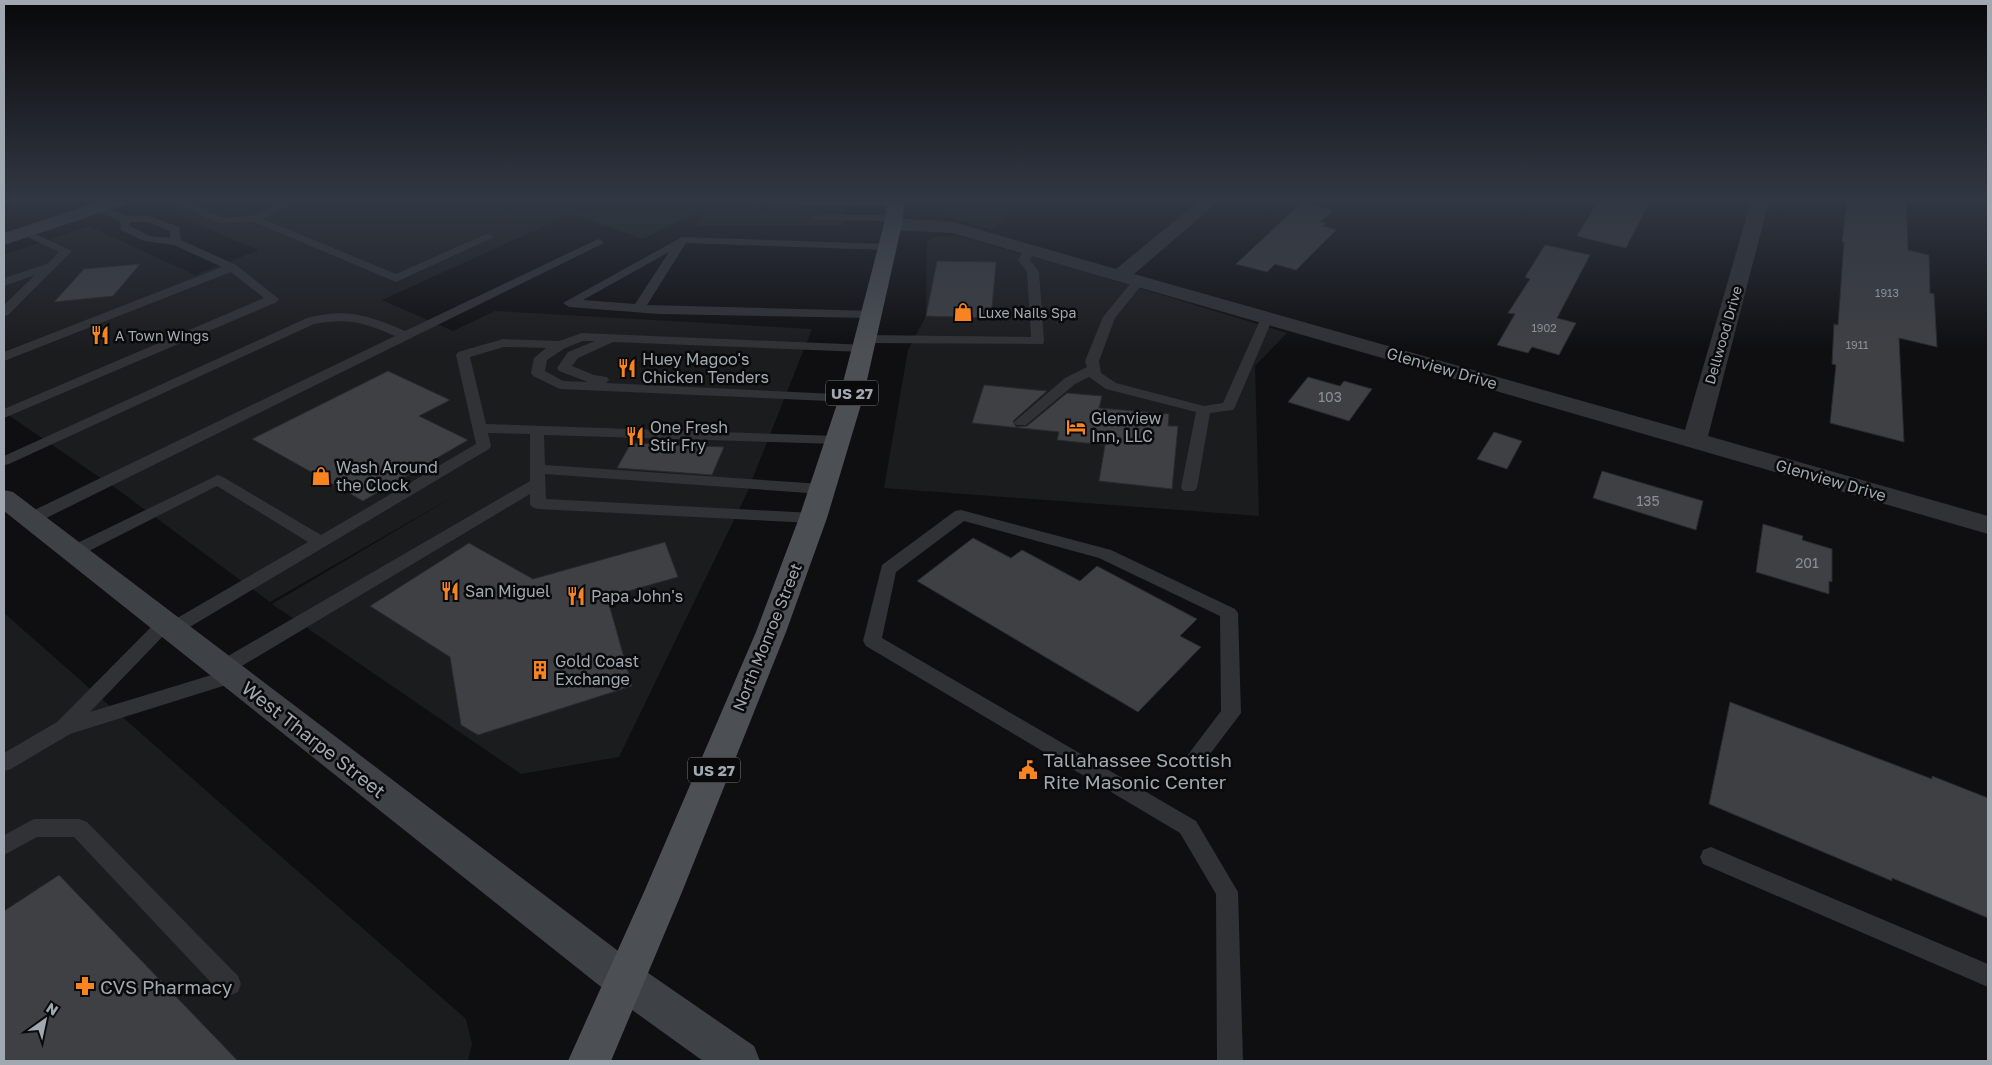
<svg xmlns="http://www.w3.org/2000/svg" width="1992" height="1065" font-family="'Golos Text',sans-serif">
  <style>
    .built { fill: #1b1c1e }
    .green { fill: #1c231b }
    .building { fill: #3e4044; stroke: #292a2d }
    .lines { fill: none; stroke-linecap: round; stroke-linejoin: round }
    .lane { fill: #303236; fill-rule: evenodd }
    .street { fill: #303236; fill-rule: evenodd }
    .secondary { fill: #3e4146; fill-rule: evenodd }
    .primary { fill: #4c5055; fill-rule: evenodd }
    .labels { text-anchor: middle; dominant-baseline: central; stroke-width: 5; stroke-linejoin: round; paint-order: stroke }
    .far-number-label { font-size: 11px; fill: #888f96 }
    .far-poi-label { font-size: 14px; fill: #a0a9b2; stroke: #0a0a0b; text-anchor: start }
    .far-street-label { font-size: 14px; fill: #a0a9b2; stroke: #0a0a0b }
    .number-label { font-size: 14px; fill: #888f96 }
    .shield { fill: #0a0a0b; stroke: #737980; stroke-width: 1 }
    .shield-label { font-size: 15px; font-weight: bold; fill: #a0a9b2 }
    .poi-label { font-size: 16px; fill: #a0a9b2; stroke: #0a0a0b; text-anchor: start }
    .street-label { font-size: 16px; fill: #a0a9b2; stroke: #0a0a0b }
    .near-street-label { font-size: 19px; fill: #a0a9b2; stroke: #0a0a0b }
    .near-poi-label { font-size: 19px; fill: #a0a9b2; stroke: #0a0a0b; text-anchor: start }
  </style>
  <rect width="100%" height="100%" fill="#0f0f11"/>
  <path class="built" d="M 165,201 L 600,201 L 382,300 L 453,331 L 495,311 L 812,329 L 746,495 L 619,757 L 521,774 L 272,604 L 456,495 L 270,602 L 121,492 L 4,412 L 4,255 L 89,226 L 195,275 L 259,250 L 152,206 Z
    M 707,201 L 848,201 L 842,226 L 697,226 Z
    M 932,201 L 1017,201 L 1016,207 L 992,230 L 930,211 Z
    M 936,236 L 965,238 L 1083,271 L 1287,333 L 1255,366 L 1259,516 L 884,488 L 908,350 L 926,316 L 927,242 Z
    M 4,613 L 466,1019 L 472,1044 L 468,1061 L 4,1061 Z"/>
  <path class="green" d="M 600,201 L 707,201 L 705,208 L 643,239 L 571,214 Z"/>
  <path class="building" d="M 1598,201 L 1650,201 L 1626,248 L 1577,236 Z
    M 1847,201 L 1906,201 L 1908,250 L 1929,255 L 1930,293 L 1934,294 L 1937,347 L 1899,338 L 1904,442 L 1830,423 L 1836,365 L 1832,364 L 1834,324 L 1838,325 L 1844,242 L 1842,242 Z
    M 1302,202 L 1333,210 L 1320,222 L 1326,223 L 1323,226 L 1336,230 L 1296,270 L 1275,264 L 1267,272 L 1236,264 Z
    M 1545,245 L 1590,255 L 1557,318 L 1576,323 L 1559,355 L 1532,347 L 1528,353 L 1497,345 L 1515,314 L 1508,313 L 1530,279 L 1525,277 Z
    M 937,261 L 996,262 L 991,318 L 926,316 Z
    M 140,264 L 113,296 L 54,302 L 84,269 Z
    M 388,371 L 450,400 L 419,416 L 468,440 L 363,501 L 252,439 Z
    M 1308,377 L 1340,386 L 1344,381 L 1372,389 L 1349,421 L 1288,402 Z
    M 984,385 L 1047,391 L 1013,421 L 1016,427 L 1027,426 L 1067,393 L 1102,396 L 1099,408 L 1169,414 L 1168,426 L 1178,426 L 1172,489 L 1099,481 L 1105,445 L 1057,440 L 1059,432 L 972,423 Z
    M 1494,432 L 1522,441 L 1507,469 L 1477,459 Z
    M 631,443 L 724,447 L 712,475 L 617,468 Z
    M 1602,471 L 1703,501 L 1696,530 L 1593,498 Z
    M 1763,524 L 1803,536 L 1802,540 L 1832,549 L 1832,582 L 1829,581 L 1829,594 L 1756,572 Z
    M 973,538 L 1011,558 L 1022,550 L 1080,581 L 1097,566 L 1197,619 L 1180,636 L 1201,647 L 1138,712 L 917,581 Z
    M 665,542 L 678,577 L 607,597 L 632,686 L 478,735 L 461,725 L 450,657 L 370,606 L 469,543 L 533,579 Z
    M 1730,702 L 1932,779 L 1932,776 L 1988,798 L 1988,918 L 1892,878 L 1892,881 L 1709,804 Z
    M 59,875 L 238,1061 L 4,1061 L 4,911 Z"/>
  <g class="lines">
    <path class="lane" d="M 170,201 L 185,201 L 223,218 L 253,216 L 282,201 L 297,201 L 263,219 L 396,274 L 484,235 L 488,234 L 494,237 L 396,282 L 254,222 L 218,223 Z
      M 722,201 L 898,201 L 901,204 L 896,207 L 727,204 Z
      M 99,205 L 127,216 L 149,216 L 179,227 L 181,240 L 236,265 L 279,299 L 277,302 L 4,418 L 4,409 L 264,298 L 231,272 L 4,361 L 4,352 L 222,267 L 174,245 L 144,241 L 121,230 L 120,221 L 95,210 L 94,208 L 95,206 ZM 130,222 L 148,222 L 170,231 L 170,238 L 150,236 L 130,226 Z
      M 818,215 L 894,215 L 899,218 L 894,221 L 814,220 L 813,218 Z
      M 25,229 L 72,251 L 8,315 L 4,316 L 4,305 L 35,275 L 4,286 L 4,278 L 47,264 L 59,252 L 21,234 L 20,232 L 21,230 Z
      M 682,237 L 887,244 L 893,247 L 887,250 L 686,243 L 647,305 L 875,311 L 877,314 L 875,317 L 871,318 L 659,314 L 569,307 L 563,303 ZM 669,252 L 635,304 L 583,300 Z
      M 598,239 L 604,242 L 602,244 L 36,523 L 24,523 L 22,519 L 24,515 L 395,336 C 362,322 350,318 314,324 L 9,464 L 4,465 L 4,456 L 307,318 C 347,308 367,315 405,331 Z
      M 1029,247 L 1035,250 L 1030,260 L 1039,272 L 1044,341 L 1043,344 L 865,343 L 859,339 L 865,335 L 1031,337 L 1027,272 L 1018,260 L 1025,248 Z
      M 1138,278 L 1144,282 L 1115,318 L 1099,361 L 1101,373 L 1116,383 L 1204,406 L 1223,403 L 1261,318 L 1267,314 L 1273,318 L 1235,407 L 1233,410 L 1210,413 L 1197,488 L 1194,491 L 1184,491 L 1181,488 L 1196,412 L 1106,389 L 1089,377 L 1075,384 L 1026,425 L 1016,425 L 1014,422 L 1065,378 L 1087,367 L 1085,361 L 1103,317 L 1134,279 Z
      M 582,333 L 868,345 L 870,348 L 868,351 L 863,352 L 613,342 L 578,358 L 572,366 L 594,375 L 607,377 L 609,380 L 606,383 L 856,395 L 858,398 L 851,402 L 560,389 L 533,376 L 531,373 L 534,358 L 546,348 L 504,347 L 470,357 L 486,424 L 838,436 L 843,437 L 845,440 L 843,443 L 838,444 L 544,435 L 545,465 L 822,484 L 827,486 L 830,489 L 827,492 L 822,494 L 545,474 L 546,499 L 813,513 L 819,514 L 821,518 L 819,522 L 813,523 L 538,509 L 532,507 L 530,504 L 530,494 L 235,670 L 239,671 L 241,676 L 239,681 L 70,734 L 11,769 L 4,771 L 4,753 L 57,722 L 159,619 L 165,617 L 172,621 L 308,542 L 217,486 L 79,556 L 73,557 L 67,556 L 65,552 L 67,548 L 218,475 L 223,477 L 321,535 L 476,444 L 456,355 L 458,352 L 503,339 L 559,341 ZM 583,341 L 595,341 L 568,352 L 557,368 L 559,371 L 588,382 L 563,381 L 545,371 L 547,360 L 565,348 ZM 488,433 L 530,434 L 530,481 L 216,663 L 214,668 L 218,673 L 90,712 L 166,633 L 172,635 L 178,634 L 489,449 L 491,446 Z
      M 961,510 L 1111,550 L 1235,609 L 1238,613 L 1241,713 L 1204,762 L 1197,764 L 1190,762 L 1187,756 L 1221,711 L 1220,616 L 1099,558 L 964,521 L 896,572 L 882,638 L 1196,821 L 1238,892 L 1243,1061 L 1217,1061 L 1216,894 L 1180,833 L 866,646 L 863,641 L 882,565 L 955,511 Z
      M 34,819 L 79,819 L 87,822 L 238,976 L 241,984 L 238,992 L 229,996 L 220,992 L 74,837 L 37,837 L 4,855 L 4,835 Z
      M 1711,847 L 1988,964 L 1988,987 L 1703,864 L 1700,857 L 1703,850 Z"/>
    <path class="street" d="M 1199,201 L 1219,201 L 1134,274 L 1685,430 L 1751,201 L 1769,201 L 1708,436 L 1988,516 L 1988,534 L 952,233 L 893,230 L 887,228 L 884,224 L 887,220 L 893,218 L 953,222 L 1116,269 Z"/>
    <path class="secondary" d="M 100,201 L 127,201 L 124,205 L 4,245 L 4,233 Z
      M 4,490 L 13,492 L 638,966 L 754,1046 L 760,1061 L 703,1061 L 610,994 L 4,511 Z"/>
    <path class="primary" d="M 887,201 L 905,201 L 902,224 L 863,398 L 827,518 L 786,632 L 682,892 L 611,1061 L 568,1061 L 644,892 L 756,632 L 799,518 L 839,398 L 884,224 Z"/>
  </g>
  <linearGradient id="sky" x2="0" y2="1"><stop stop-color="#080809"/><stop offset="0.57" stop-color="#313743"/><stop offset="1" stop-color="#313743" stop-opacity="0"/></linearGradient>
  <rect width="1992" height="350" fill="url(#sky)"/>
  <defs>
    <g id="shop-bare" transform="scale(1.5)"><path d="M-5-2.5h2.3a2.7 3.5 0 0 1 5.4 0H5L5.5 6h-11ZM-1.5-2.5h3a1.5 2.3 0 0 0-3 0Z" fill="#f78421" stroke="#0a0a0b" stroke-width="2.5" paint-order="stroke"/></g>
    <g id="restaurant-bare" transform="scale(1.5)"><path d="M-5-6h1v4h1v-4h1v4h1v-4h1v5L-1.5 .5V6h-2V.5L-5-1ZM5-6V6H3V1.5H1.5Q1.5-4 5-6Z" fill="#f78421" stroke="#0a0a0b" stroke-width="2.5" paint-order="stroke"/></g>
    <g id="hotel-bare" transform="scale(1.5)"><path d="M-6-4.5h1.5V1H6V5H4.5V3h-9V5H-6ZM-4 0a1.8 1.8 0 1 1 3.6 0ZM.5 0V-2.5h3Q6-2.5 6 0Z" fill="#f78421" stroke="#0a0a0b" stroke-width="2.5" paint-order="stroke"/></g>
    <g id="building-bare" transform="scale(1.5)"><path d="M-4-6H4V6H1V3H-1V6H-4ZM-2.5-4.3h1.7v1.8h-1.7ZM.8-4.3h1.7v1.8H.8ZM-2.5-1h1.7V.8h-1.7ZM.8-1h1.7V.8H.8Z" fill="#f78421" stroke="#0a0a0b" stroke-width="2.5" paint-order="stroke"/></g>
    <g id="civic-bare" transform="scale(1.5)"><path d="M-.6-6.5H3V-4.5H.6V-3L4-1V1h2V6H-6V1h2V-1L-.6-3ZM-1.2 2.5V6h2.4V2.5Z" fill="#f78421" stroke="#0a0a0b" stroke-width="2.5" paint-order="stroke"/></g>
    <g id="pharmacy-bare" transform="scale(1.5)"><path d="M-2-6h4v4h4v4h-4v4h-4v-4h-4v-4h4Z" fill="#f78421" stroke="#0a0a0b" stroke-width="2.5" paint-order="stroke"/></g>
  </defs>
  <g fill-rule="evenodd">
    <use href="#shop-bare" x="963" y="312"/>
    <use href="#restaurant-bare" x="100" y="335"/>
    <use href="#restaurant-bare" x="627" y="368"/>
    <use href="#hotel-bare" x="1076" y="427"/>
    <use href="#restaurant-bare" x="635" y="436"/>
    <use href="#shop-bare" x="321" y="476"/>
    <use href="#restaurant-bare" x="450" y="591"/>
    <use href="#restaurant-bare" x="576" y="596"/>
    <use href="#building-bare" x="540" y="670"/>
    <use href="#civic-bare" x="1028" y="770"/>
    <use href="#pharmacy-bare" x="85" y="986"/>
  </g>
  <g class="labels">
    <g class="far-number-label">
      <text x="1887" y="292">1913</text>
      <text x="1544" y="327">1902</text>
      <text x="1857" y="344">1911</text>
    </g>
    <g class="far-poi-label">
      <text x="978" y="312">Luxe Nails Spa</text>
      <text x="115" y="335">A Town Wings</text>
    </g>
    <g class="far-street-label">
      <text transform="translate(1723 335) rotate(-74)">Dellwood Drive</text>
    </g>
    <g class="number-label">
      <text x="1330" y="396">103</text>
      <text x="1648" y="500">135</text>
      <text x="1807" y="562">201</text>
    </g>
    <g class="shield">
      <rect x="826" y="380.5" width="52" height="25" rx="4"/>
      <rect x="688" y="757.5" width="52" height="25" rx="4"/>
    </g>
    <g class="shield-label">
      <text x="852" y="393">US 27</text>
      <text x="714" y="770">US 27</text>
    </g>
    <g class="poi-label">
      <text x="642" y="359">Huey Magoo's<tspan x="642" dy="18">Chicken Tenders</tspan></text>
      <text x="1091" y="418">Glenview<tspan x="1091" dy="18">Inn, LLC</tspan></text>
      <text x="650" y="427">One Fresh<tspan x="650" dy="18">Stir Fry</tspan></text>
      <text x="336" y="467">Wash Around<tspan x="336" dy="18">the Clock</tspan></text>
      <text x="465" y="591">San Miguel</text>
      <text x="591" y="596">Papa John's</text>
      <text x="555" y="661">Gold Coast<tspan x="555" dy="18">Exchange</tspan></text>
    </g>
    <g class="street-label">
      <text transform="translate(1442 368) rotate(16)">Glenview Drive</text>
      <text transform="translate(1831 480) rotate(16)">Glenview Drive</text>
      <text transform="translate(767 637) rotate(-68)">North Monroe Street</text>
    </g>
    <g class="near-street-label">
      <text transform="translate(314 739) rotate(38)">West Tharpe Street</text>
    </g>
    <g class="near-poi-label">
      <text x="1043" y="759">Tallahassee Scottish<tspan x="1043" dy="22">Rite Masonic Center</tspan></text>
      <text x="100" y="986">CVS Pharmacy</text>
    </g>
  </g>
  <rect width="1992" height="1065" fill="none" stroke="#a0a9b2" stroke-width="10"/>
  <g transform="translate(45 1020) rotate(33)" stroke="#0a0a0b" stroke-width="4" paint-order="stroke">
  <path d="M0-4L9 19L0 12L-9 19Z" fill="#a0a9b2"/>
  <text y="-8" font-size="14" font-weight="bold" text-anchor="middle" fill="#a0a9b2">N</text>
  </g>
</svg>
